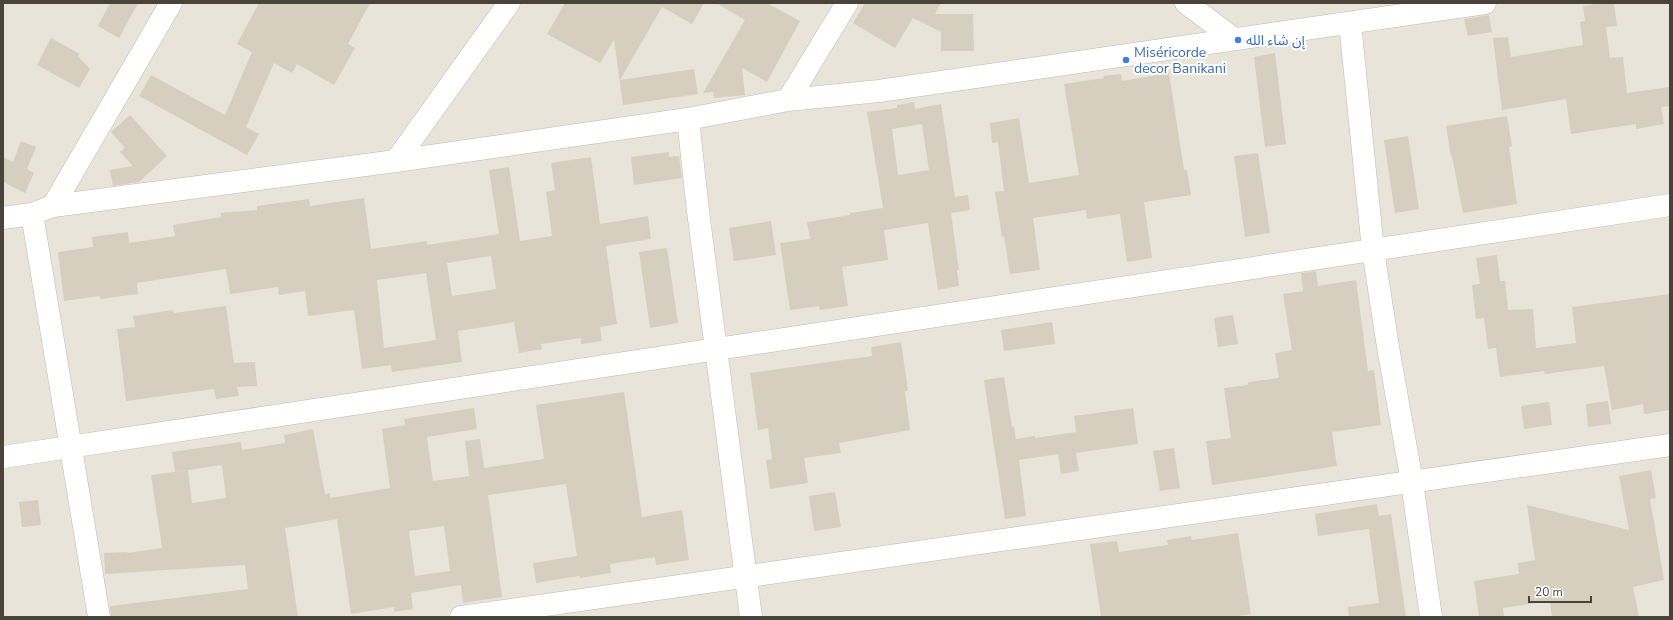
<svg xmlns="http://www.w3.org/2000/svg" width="1673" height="620" font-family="'Nunito Sans','Noto Sans Arabic',sans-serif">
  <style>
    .residential { fill: #e9e4d9 }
    .building { fill: #d6cfc0; fill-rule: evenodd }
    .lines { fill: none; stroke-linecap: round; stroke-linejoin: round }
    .minor-casing { stroke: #c0baad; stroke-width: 23 }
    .minor { stroke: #fff; stroke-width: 22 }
    .shop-dot { fill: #3f7fe0; stroke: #fff; stroke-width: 1.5 }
    .labels { text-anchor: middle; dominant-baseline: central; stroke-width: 4; stroke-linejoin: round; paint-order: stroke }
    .shop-label { font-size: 14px; fill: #366cbe; stroke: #fff; text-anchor: start }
  </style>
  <rect width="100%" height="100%" fill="#f5f2eb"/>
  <path class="residential" d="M 3,3 L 1670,3 L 1670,617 L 3,617 Z"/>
  <path class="building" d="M 110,3 L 138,3 L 119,38 L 98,26 Z
    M 259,3 L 370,3 L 348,44 L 355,48 L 334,85 L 297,64 L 292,73 L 274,63 L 246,127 L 259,134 L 247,155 L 139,96 L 151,75 L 225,115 L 252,52 L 237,44 Z
    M 565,3 L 704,3 L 692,24 L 662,7 L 620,80 L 694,69 L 698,94 L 623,105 L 614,40 L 600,63 L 547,34 Z
    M 716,3 L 767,3 L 800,21 L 767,82 L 742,68 L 745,95 L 714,98 L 713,92 L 703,93 L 745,20 Z
    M 865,3 L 941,3 L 935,14 L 973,14 L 974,51 L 941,51 L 941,32 L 913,18 L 895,48 L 853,23 Z
    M 1602,3 L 1614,3 L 1617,26 L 1606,27 L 1610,58 L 1623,57 L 1627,93 L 1670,87 L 1670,106 L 1661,107 L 1664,124 L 1636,129 L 1636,124 L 1571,134 L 1566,99 L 1502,110 L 1493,38 L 1508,37 L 1511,57 L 1583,45 L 1580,22 L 1585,21 L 1583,6 Z
    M 1489,15 L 1492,32 L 1468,36 L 1464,19 Z
    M 51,38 L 80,54 L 78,56 L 90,69 L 79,88 L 37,65 Z
    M 1275,53 L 1286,144 L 1265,147 L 1254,57 Z
    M 1169,73 L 1184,170 L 1187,170 L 1191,195 L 1144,202 L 1152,258 L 1127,262 L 1120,214 L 1087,219 L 1086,210 L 1033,218 L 1040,270 L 1010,274 L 1004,236 L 1002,237 L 995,192 L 1004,191 L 998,142 L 992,143 L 990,123 L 1019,118 L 1029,183 L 1079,175 L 1064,84 L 1104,78 L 1103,76 L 1121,74 L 1122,81 Z
    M 914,102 L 915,109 L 941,104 L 955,197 L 968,195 L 970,210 L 951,213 L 959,270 L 957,270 L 959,286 L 938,290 L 928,223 L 884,230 L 888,260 L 842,267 L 848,306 L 820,310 L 819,306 L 790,310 L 780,243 L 810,239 L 807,222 L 850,215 L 850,213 L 883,208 L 867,112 L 897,108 L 897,105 ZM 922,124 L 929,170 L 898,175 L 892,129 Z
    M 130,115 L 167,156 L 139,182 L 113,186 L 110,170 L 133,166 L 120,152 L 125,148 L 111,132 Z
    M 1507,116 L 1512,146 L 1509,147 L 1517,204 L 1463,213 L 1452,156 L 1451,156 L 1446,126 Z
    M 1408,136 L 1419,209 L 1395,213 L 1384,140 Z
    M 21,141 L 36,147 L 27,169 L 34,173 L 25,193 L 3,182 L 3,157 L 13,162 Z
    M 669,152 L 669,157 L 679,156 L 682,178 L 634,185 L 631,157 Z
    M 1258,153 L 1270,233 L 1245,237 L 1234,156 Z
    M 591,157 L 600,224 L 648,216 L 651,239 L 606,246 L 617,324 L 600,327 L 602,341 L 581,344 L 581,338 L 541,344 L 542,349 L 519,353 L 514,322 L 458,331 L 462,362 L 392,372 L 391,365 L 362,369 L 354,310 L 308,316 L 305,291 L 279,295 L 278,287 L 230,294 L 226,269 L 137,283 L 138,294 L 100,299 L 100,296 L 64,301 L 58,252 L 93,247 L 92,237 L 128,232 L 129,243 L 175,236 L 173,225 L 221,217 L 221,213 L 257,210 L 257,206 L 309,199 L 310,206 L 364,198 L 371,249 L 427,241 L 427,245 L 499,234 L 489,170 L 509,167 L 520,241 L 552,236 L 546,192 L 555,190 L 551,163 ZM 491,256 L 496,289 L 452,296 L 447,263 ZM 426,273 L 436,340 L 384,348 L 377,280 Z
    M 771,221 L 776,255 L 734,261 L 729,228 Z
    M 667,248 L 678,323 L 650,328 L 639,252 Z
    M 1497,255 L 1500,281 L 1505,281 L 1508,310 L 1533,309 L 1536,348 L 1576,343 L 1572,307 L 1670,294 L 1670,410 L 1644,414 L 1643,404 L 1612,410 L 1604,366 L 1545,374 L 1544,371 L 1500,377 L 1496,348 L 1488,349 L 1484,318 L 1476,319 L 1472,285 L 1480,284 L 1476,258 Z
    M 1316,271 L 1318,286 L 1356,280 L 1368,371 L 1374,370 L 1381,425 L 1332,432 L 1337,466 L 1212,485 L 1206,441 L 1231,438 L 1224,388 L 1248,385 L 1248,382 L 1279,378 L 1275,353 L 1292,350 L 1283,294 L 1303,291 L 1301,273 Z
    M 226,306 L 234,363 L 255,362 L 257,386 L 237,387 L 239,396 L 216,399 L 214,389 L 126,401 L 117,329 L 135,327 L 133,316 L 173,310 L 174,313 Z
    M 1233,315 L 1238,344 L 1218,347 L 1214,318 Z
    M 1052,322 L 1055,344 L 1004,351 L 1001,330 Z
    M 901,342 L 908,391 L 905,391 L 910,430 L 839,443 L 841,453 L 804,458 L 808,483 L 770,489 L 766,460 L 772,459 L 768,428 L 758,430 L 750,373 L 872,356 L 871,347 Z
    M 1004,377 L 1012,427 L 1014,427 L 1016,439 L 1035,436 L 1035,438 L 1076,432 L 1074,416 L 1133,408 L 1138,444 L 1076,453 L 1079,471 L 1061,474 L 1058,454 L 1019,460 L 1026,516 L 1005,519 L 984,380 Z
    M 624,392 L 642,517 L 682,510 L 689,560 L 656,565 L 655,557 L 610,564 L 611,573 L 580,578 L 579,576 L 536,583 L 533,563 L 577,556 L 566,484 L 488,495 L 502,597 L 463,603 L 461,585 L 411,593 L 413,609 L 394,612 L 394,607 L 351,614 L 337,519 L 285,528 L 298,617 L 111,617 L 110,606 L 248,589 L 245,565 L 105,574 L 104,553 L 127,552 L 127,553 L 162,548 L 151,475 L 188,470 L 192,503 L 226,498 L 222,465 L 175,472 L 172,452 L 241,442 L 242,450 L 285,443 L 284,435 L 313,429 L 325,494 L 330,493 L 330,498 L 390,488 L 382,429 L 405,425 L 404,419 L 474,408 L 477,429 L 427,437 L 433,481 L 469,476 L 465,441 L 480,439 L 484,468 L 544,459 L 536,405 ZM 444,526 L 450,571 L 415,576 L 409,531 Z
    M 1608,401 L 1611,424 L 1588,427 L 1586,404 Z
    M 1549,402 L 1552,425 L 1524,429 L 1521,406 Z
    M 1174,448 L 1180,488 L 1160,491 L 1153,451 Z
    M 1651,470 L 1656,498 L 1650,499 L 1664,580 L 1633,587 L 1639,617 L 1552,617 L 1550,601 L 1503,608 L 1504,617 L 1479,617 L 1474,581 L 1519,574 L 1518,563 L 1535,560 L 1527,505 L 1629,530 L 1619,476 Z
    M 835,492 L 841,527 L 814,531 L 809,496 Z
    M 38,500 L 41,525 L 22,527 L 19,502 Z
    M 1377,504 L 1379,516 L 1391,514 L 1406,617 L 1349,617 L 1348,607 L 1379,603 L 1369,529 L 1318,536 L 1315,514 Z
    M 1238,533 L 1251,614 L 1231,617 L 1101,617 L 1090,544 L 1117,541 L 1119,552 L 1168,545 L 1167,540 L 1191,536 L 1192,540 Z"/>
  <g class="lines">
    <g class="minor-casing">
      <path id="minor" d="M 1186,3 L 1234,39
        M 1350,23 L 1373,250 L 1388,347 L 1412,482 L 1431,617
        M 788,100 L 847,3
        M 688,119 L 698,211 L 751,617
        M 396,161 L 509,3
        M 53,206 L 171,3
        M 32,214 L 99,617
        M 3,218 L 32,214 L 53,206 L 396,161 L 688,119 L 788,100 L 879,91 L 1485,3
        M 3,457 L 1670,205
        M 461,617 L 1670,445"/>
    </g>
    <use href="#minor" class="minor"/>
  </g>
  <g class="shop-dot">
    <circle cx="1238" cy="40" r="4"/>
    <circle cx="1126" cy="60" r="4"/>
  </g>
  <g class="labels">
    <g class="shop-label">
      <text x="1246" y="40">إن شاء الله</text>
      <text x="1134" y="52">Miséricorde<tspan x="1134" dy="16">decor Banikani</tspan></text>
    </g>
  </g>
  <rect width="1673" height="620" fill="none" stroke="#494339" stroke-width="8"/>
  <path d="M1529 596v6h62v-6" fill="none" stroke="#494339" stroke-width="2"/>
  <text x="1535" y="596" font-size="12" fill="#494339" stroke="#ffffff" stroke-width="3" paint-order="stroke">20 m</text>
</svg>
